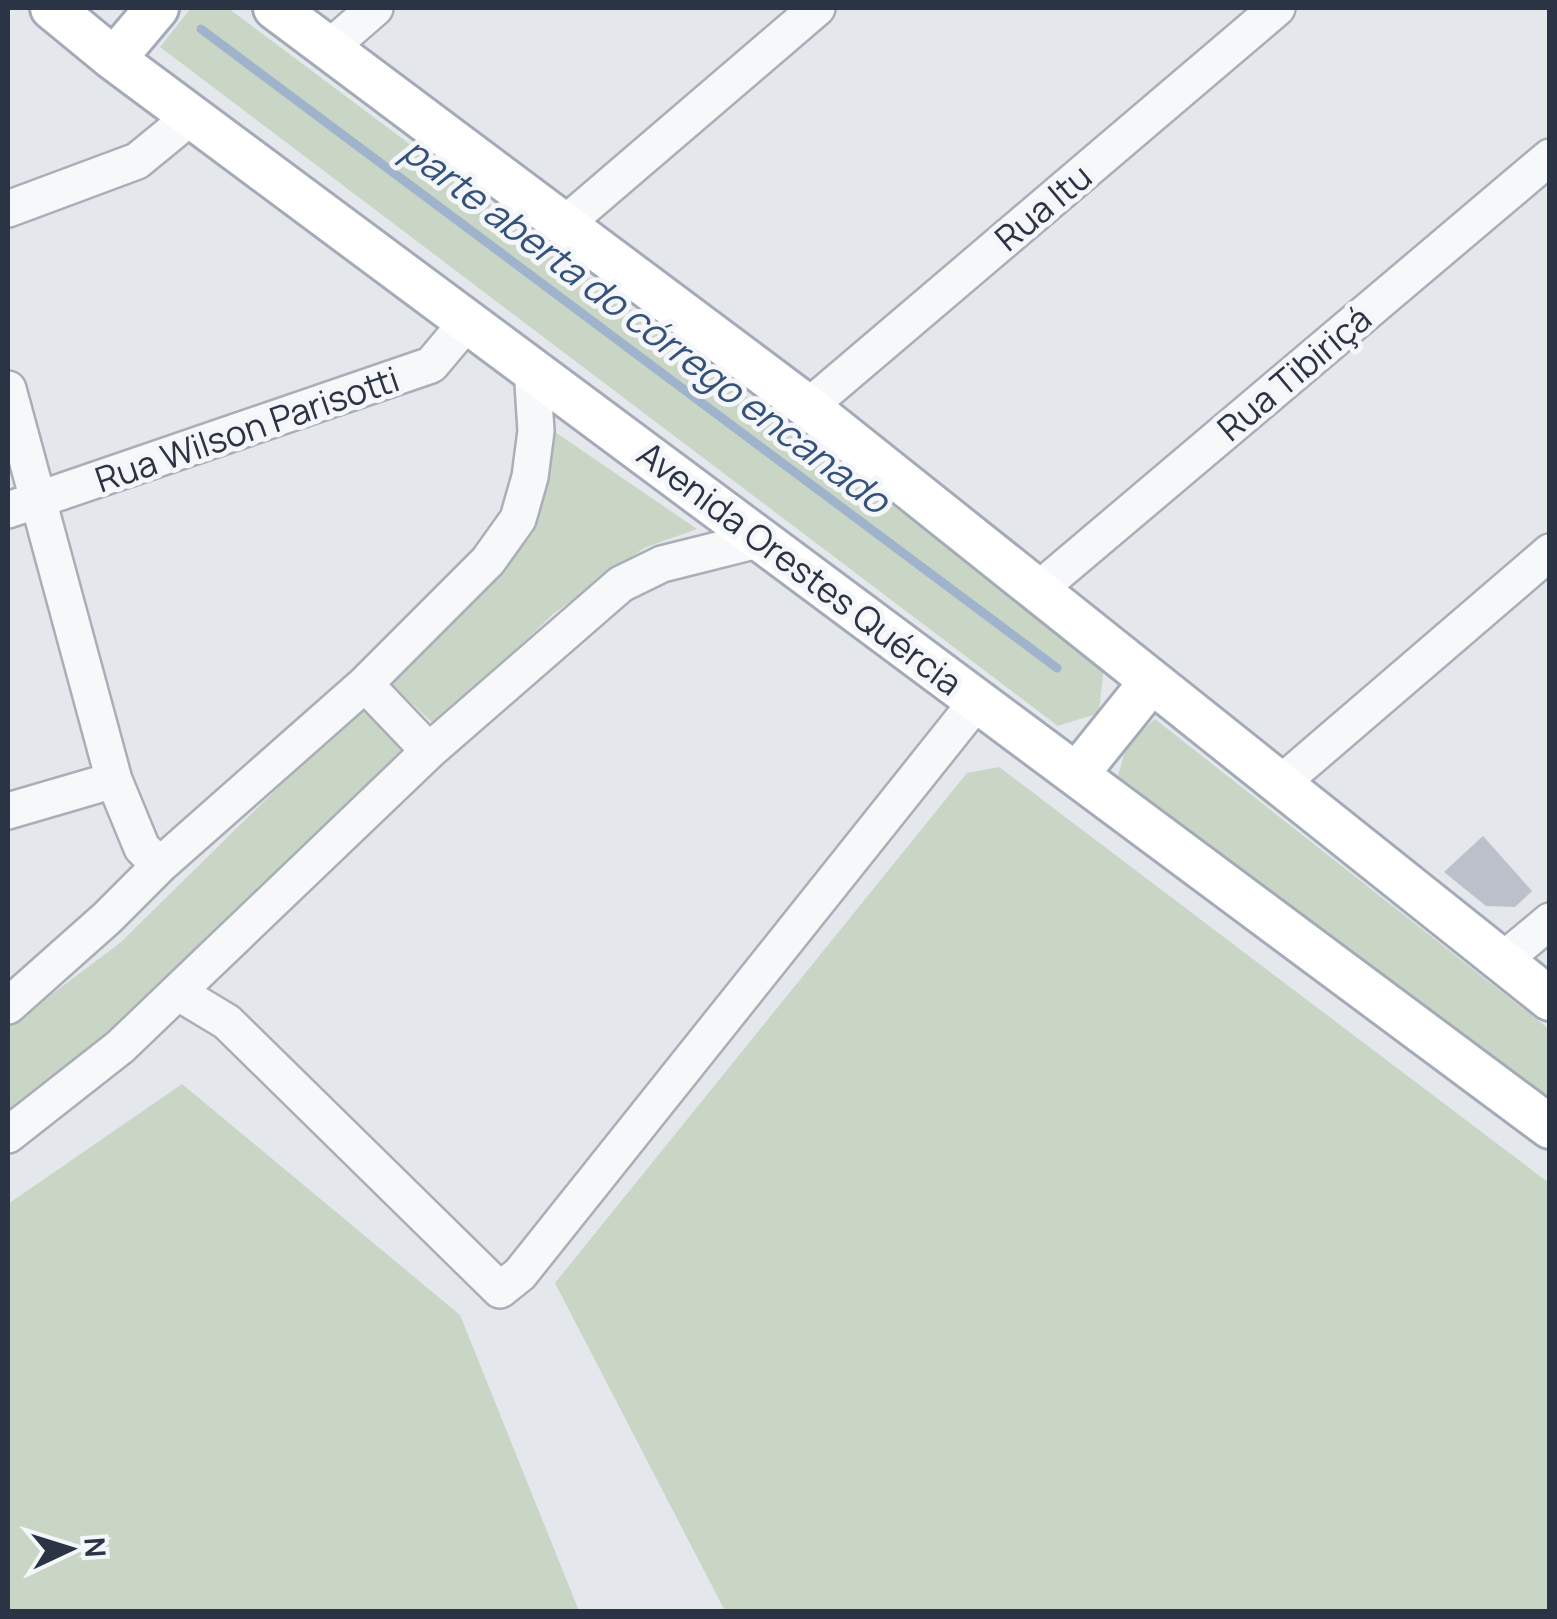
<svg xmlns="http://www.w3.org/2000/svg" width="1557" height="1619" font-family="Manrope,sans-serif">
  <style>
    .green { fill: #c9d6c5 }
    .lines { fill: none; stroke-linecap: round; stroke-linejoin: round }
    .stream { stroke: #9fb4cc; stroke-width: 9 }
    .building { fill: #bbc0ca }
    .minor-casing { stroke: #a9aeb7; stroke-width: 40 }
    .major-casing { stroke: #a3abb8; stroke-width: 48 }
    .minor { stroke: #f7f8fa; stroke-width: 35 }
    .major { stroke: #fff; stroke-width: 42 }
    .labels { text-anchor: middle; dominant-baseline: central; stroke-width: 10; stroke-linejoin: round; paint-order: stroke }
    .street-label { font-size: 35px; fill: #2b3445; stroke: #f4f6f9 }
    .water-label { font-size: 38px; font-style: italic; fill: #34527a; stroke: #f4f6f9 }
  </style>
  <rect width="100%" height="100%" fill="#e4e7ec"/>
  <path class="green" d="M 191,8 L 228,8 L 1104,664 L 1099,713 L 1058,726 L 160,47 Z
    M 555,432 L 697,529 L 644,548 L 552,615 L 437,727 L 389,682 L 482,592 L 534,532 Z
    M 365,702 L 411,748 L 165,985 L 44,1090 L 8,1115 L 8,1027 L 120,943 Z
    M 1155,719 L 1549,1029 L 1549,1100 L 1118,776 L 1127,743 Z
    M 999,767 L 1549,1183 L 1549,1611 L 725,1611 L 555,1283 L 967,773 Z
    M 182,1084 L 460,1315 L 579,1611 L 8,1611 L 8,1204 Z"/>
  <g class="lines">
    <path class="stream" d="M 201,29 L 1057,668"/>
  </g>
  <path class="building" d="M 1483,836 L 1532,891 L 1515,907 L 1486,906 L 1444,872 Z"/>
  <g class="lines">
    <g class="minor-casing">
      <path id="minor" d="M 328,49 L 375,8
        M 8,209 L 137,161 L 192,116
        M 566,223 L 817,8
        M 8,389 L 114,780 L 142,848 L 160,865
        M 808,407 L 1277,8
        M 8,510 L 431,365 L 468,321
        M 1039,589 L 1550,157
        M 365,684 L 429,751
        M 1280,784 L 1550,552
        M 8,811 L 114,780
        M 1502,961 L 1550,921
        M 179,993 L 227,1022 L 500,1290 L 520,1274 L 978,700
        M 8,1006 L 107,918 L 160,865 L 365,684 L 488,561 L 518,519 L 530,477 L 536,431 L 532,368
        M 8,1135 L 120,1047 L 429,751 L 621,584 L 662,564 L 762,539"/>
    </g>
    <g class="major-casing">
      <path id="major" d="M 52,8 L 114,59 L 1550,1127
        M 275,8 L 808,407 L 1550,999
        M 114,59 L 157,8
        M 1077,774 L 1151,682"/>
    </g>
    <use href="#minor" class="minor"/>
    <use href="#major" class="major"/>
  </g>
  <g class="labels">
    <g class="street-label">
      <text transform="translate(1043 207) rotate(-40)">Rua Itu</text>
      <text transform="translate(1294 373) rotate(-40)">Rua Tibiriçá</text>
      <text transform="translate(247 429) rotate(-19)">Rua Wilson Parisotti</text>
      <text transform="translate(800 568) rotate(37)">Avenida Orestes Quércia</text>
    </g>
    <g class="water-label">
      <text transform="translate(647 324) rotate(37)">parte aberta do córrego encanado</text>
    </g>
  </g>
  <rect width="1557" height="1619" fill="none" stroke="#2b3445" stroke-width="20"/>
  <g transform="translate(70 1549) rotate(86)" stroke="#f4f6f9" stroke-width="8" paint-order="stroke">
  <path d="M0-8L18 38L0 25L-18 38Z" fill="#2b3445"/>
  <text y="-15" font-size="28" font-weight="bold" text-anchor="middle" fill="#2b3445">N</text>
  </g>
</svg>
